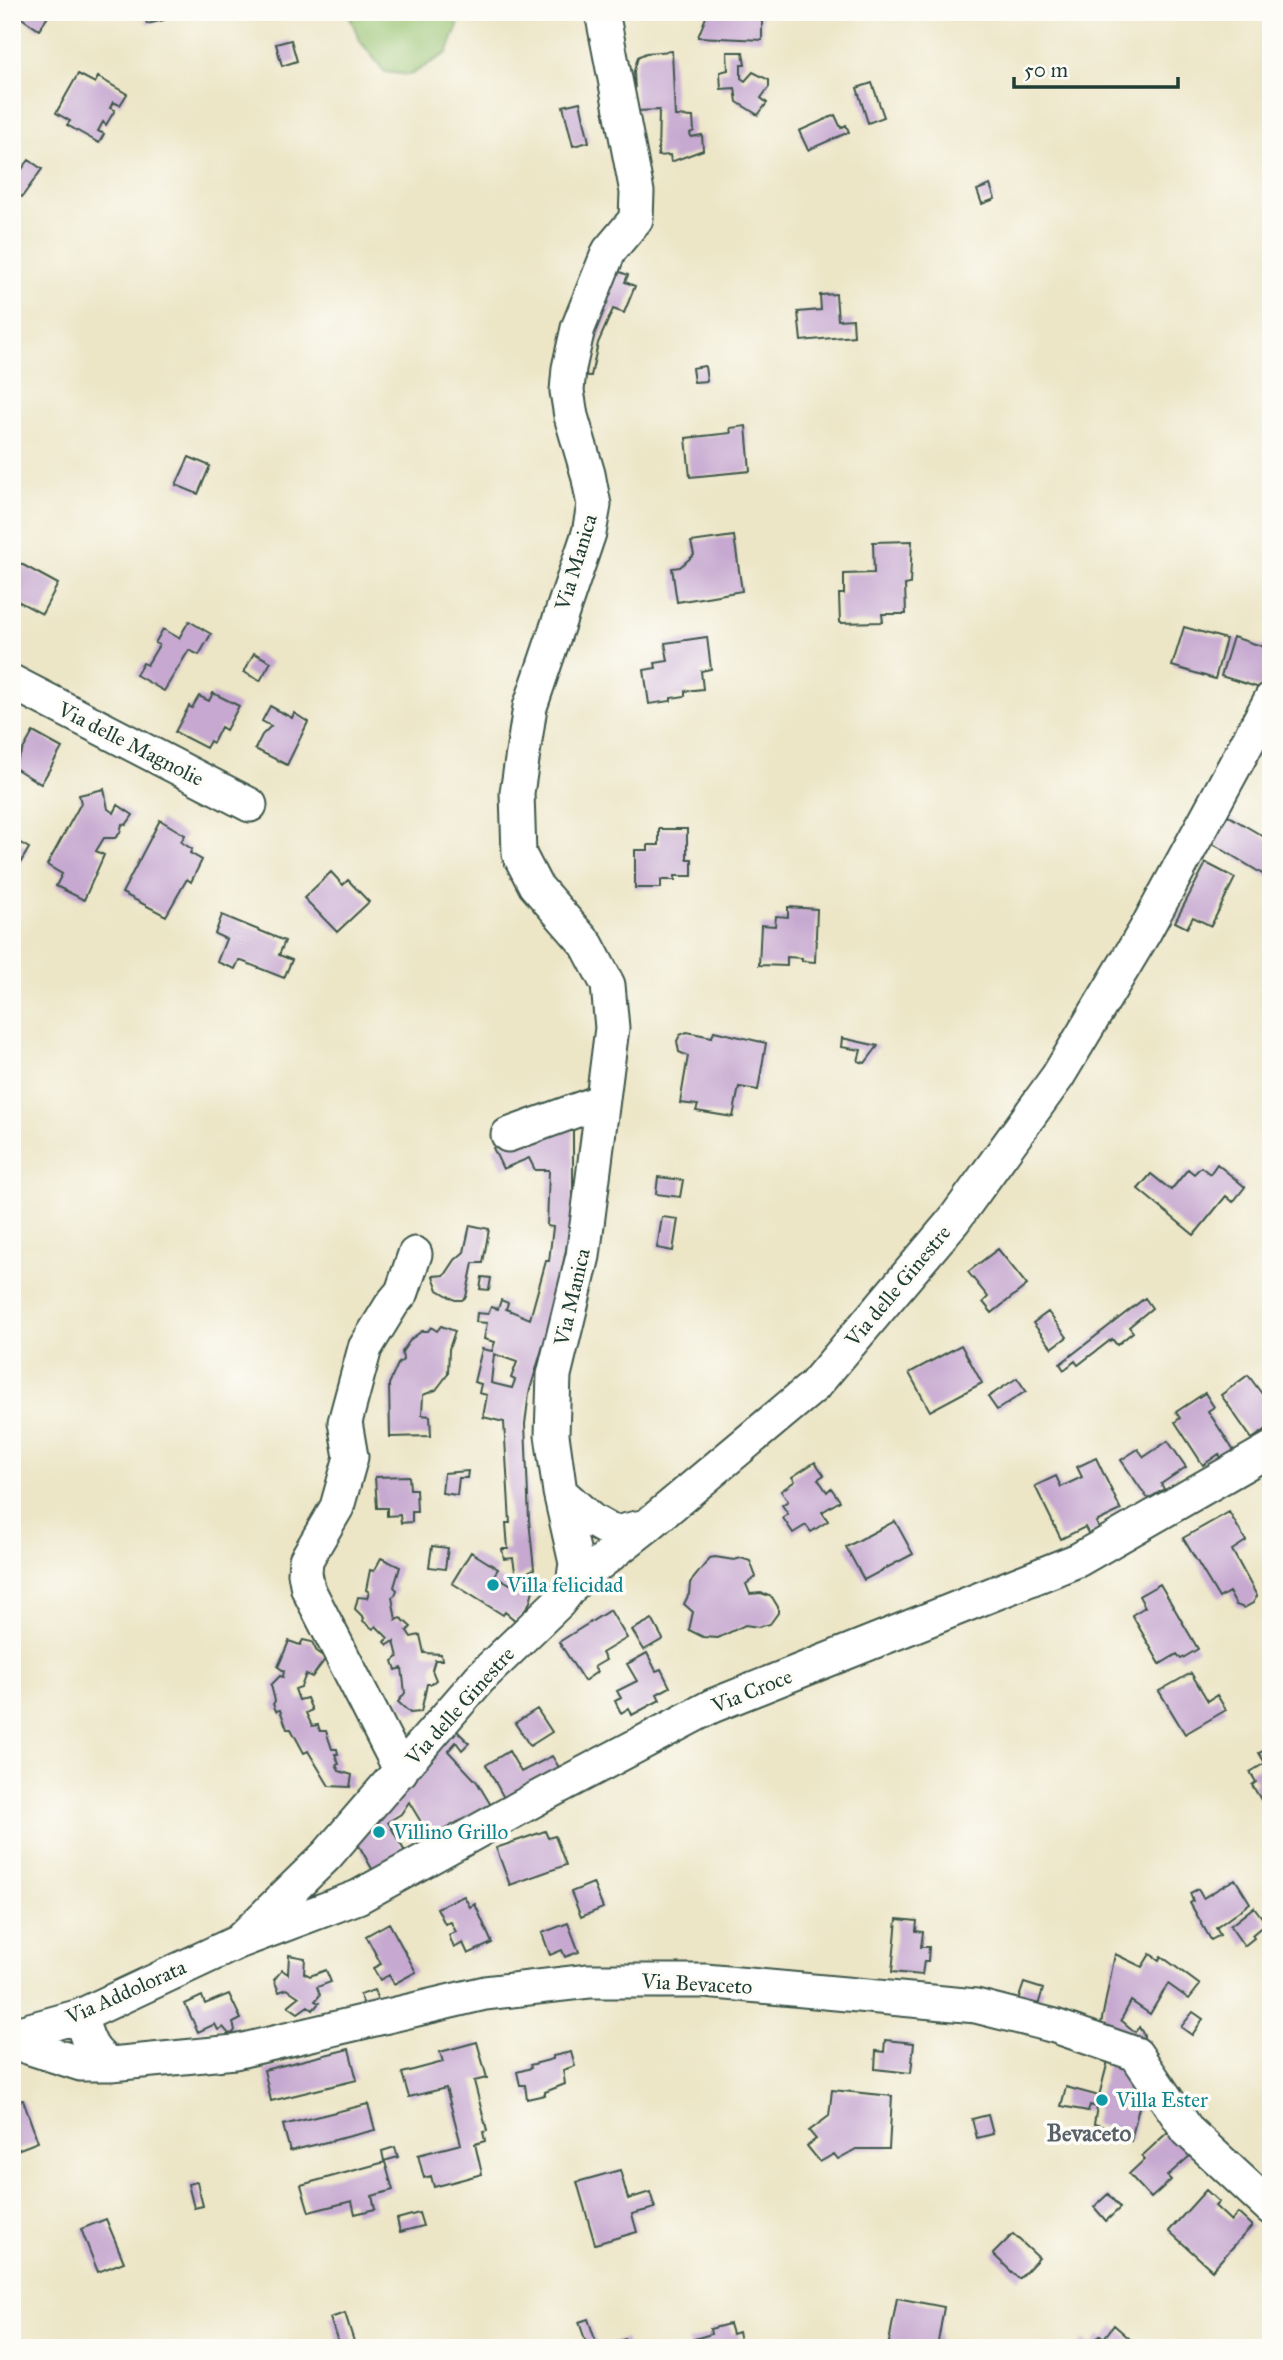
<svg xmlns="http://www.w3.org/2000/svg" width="1283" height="2360" font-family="'IM FELL Great Primer',serif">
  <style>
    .green { fill: #97c26f; stroke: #5b8052; stroke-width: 2 }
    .building { fill: #c6a8d0; fill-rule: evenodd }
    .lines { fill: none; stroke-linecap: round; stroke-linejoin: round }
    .minor-casing { stroke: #3e564a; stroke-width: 37 }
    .minor { stroke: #fff; stroke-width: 33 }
    .culture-dot { fill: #0f9aa8; stroke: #fdfcf7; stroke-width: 2.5 }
    .labels { text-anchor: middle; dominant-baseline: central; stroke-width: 7; stroke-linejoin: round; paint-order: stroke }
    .street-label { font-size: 21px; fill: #1f3d34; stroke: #fdfcf7 }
    .culture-label { font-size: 21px; fill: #0d838f; stroke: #fdfcf7; text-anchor: start }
    .neighbourhood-label { font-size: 23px; font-weight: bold; fill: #59626b; stroke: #fdfcf7 }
  </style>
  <rect width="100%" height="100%" fill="#fdfcf7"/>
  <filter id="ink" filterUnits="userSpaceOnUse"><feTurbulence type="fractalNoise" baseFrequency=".0143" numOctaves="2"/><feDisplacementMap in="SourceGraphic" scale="14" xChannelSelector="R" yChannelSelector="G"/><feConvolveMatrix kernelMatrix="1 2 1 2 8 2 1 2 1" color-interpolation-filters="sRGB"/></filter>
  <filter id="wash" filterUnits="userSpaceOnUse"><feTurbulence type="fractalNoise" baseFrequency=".00686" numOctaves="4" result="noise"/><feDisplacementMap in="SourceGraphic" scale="28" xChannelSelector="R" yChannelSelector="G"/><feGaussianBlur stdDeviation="1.57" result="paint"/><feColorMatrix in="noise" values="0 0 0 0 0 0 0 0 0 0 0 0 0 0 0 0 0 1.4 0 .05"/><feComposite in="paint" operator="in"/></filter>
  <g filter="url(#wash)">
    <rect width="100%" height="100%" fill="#ece5c6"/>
    <path class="green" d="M 348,12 L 463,12 L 447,53 L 410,75 L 385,72 L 360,41 Z"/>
    <g id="blocks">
      <path class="building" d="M 13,12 L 51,12 L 39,30 Z
        M 144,12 L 163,12 L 164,20 L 147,24 Z
        M 708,12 L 762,12 L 762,40 L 698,37 Z
        M 291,40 L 297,61 L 282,66 L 276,44 Z
        M 672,51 L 675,116 L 693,117 L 694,131 L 690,133 L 691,137 L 702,135 L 703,150 L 671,162 L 670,155 L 658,156 L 659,110 L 636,111 L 634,71 L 638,57 L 646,53 Z
        M 727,52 L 743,52 L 745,65 L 741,65 L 741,78 L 745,81 L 753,72 L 769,80 L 769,87 L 761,98 L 767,103 L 758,115 L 737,102 L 735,88 L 721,89 L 720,72 L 728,70 Z
        M 78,74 L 95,83 L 98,77 L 127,94 L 120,105 L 113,102 L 110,108 L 115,110 L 106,125 L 103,122 L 98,131 L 104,134 L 99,143 L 67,125 L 70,121 L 56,113 Z
        M 872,83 L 884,117 L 868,123 L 857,88 Z
        M 580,102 L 589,142 L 573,146 L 563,106 Z
        M 835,115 L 841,128 L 846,125 L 849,132 L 808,150 L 799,131 Z
        M 29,160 L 42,169 L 22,197 L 12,191 L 12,182 Z
        M 990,185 L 995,199 L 982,204 L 977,190 Z
        M 610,268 L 628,275 L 625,282 L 635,286 L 624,313 L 613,309 L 598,343 L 591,376 L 574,375 Z
        M 836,294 L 838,320 L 853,319 L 854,336 L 801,341 L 798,312 L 821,310 L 820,295 Z
        M 705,366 L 707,381 L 694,382 L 692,368 Z
        M 746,426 L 750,471 L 690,477 L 686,438 L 731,433 L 730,428 Z
        M 189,457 L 210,466 L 198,494 L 176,485 Z
        M 734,536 L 742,591 L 677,602 L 672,568 L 680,567 L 694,555 L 691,542 Z
        M 912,541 L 910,584 L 905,585 L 906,614 L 882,614 L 883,622 L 840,623 L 839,594 L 844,594 L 844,574 L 874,573 L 873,542 Z
        M 12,559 L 58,584 L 42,614 L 12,598 Z
        M 189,621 L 211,634 L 199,655 L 189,650 L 164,691 L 136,675 L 143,663 L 147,665 L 159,645 L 155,643 L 163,629 L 179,638 Z
        M 1184,627 L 1226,639 L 1215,679 L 1172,666 Z
        M 707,637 L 711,669 L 701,671 L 703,689 L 685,691 L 685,696 L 671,698 L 671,701 L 649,704 L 644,670 L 656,668 L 655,663 L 668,661 L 665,643 Z
        M 1233,637 L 1271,649 L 1271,665 L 1263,689 L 1221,676 Z
        M 254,653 L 271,662 L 260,681 L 244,672 Z
        M 213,693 L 239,706 L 226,730 L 221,727 L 213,743 L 210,741 L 206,748 L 175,732 L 189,706 L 192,708 L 199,696 L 209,701 Z
        M 270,706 L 292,718 L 294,713 L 308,722 L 287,765 L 255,749 L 262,735 L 271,726 L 262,721 Z
        M 33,732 L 62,748 L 41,784 L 13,767 Z
        M 104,789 L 108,809 L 114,813 L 118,805 L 133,815 L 126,825 L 122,824 L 120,833 L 115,838 L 104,838 L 96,851 L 104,855 L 84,900 L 56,886 L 62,874 L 47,865 L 81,803 L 79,795 Z
        M 1227,815 L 1271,841 L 1269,878 L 1210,842 Z
        M 160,820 L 185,835 L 181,842 L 192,849 L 190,853 L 202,860 L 191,882 L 187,879 L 166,916 L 122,893 Z
        M 659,829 L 687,829 L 687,859 L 692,859 L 692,876 L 675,876 L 675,880 L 661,880 L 661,888 L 635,888 L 635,850 L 648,850 L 648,845 L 659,845 Z
        M 12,838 L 29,848 L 12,877 Z
        M 1206,863 L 1235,878 L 1211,926 L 1193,917 L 1187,928 L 1175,922 Z
        M 331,872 L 343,885 L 348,880 L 369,902 L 337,932 L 304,898 Z
        M 788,907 L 817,909 L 815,962 L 802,961 L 802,958 L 787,957 L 787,966 L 759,965 L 761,925 L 775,926 L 776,916 L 788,917 Z
        M 222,915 L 285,941 L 279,955 L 292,960 L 284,978 L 239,960 L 235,969 L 217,962 L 226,939 L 215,934 Z
        M 714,1031 L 766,1043 L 758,1090 L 739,1087 L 733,1117 L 696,1111 L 698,1105 L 680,1103 L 688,1056 L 679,1052 L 677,1041 L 680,1035 L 687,1032 L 712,1037 Z
        M 842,1038 L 878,1046 L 865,1063 L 858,1061 L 861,1050 L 841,1047 Z
        M 573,1124 L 573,1200 L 570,1229 L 556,1302 L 529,1393 L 525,1424 L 529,1520 L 534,1569 L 516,1578 L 513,1558 L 504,1559 L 502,1549 L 508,1549 L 506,1523 L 510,1523 L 504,1422 L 483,1417 L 487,1395 L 479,1393 L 481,1384 L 474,1382 L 482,1349 L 492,1351 L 495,1342 L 484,1339 L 487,1323 L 476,1322 L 477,1313 L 488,1314 L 491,1307 L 498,1309 L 501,1300 L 508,1303 L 506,1309 L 530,1319 L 546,1261 L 549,1261 L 553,1227 L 547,1226 L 549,1170 L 535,1170 L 529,1158 L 503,1169 L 493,1148 L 503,1142 ZM 494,1354 L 517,1362 L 511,1378 L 515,1380 L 512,1388 L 491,1383 Z
        M 1217,1164 L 1245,1187 L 1233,1202 L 1226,1196 L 1194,1235 L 1138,1189 L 1151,1174 L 1171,1190 L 1188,1169 L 1194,1174 L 1201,1167 L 1210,1174 Z
        M 658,1177 L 683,1180 L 680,1197 L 656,1194 Z
        M 662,1217 L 678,1219 L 673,1251 L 657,1248 Z
        M 470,1225 L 489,1229 L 483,1263 L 473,1263 L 466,1297 L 462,1300 L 455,1300 L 438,1290 L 433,1276 L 445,1275 L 455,1260 L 464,1252 Z
        M 998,1249 L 1027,1285 L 992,1313 L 983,1302 L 988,1297 L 968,1272 Z
        M 482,1277 L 491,1278 L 489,1290 L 480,1289 Z
        M 1145,1298 L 1152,1308 L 1129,1327 L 1133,1332 L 1117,1345 L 1112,1339 L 1078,1365 L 1075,1361 L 1064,1370 L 1060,1364 Z
        M 1048,1312 L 1067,1337 L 1052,1348 L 1033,1323 Z
        M 441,1326 L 455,1331 L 449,1349 L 448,1374 L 436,1390 L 423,1395 L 422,1415 L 430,1416 L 431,1436 L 390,1437 L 389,1384 L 398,1364 L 403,1360 L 402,1352 L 411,1339 L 422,1331 L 428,1331 L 431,1327 L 437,1331 Z
        M 961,1345 L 982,1383 L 930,1411 L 909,1373 Z
        M 1248,1375 L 1271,1406 L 1271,1426 L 1252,1439 L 1221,1395 Z
        M 1017,1378 L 1026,1391 L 997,1410 L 988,1397 Z
        M 1205,1393 L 1214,1407 L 1208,1411 L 1234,1451 L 1222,1459 L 1219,1454 L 1203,1465 L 1175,1422 L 1180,1418 L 1176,1412 Z
        M 1168,1441 L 1186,1467 L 1161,1484 L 1164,1489 L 1148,1499 L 1121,1460 L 1138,1449 L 1144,1457 Z
        M 1096,1458 L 1121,1510 L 1096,1522 L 1100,1530 L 1089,1535 L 1085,1527 L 1061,1539 L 1035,1486 L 1056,1476 L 1061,1487 L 1082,1477 L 1077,1467 Z
        M 815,1462 L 824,1475 L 818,1479 L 827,1492 L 831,1488 L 840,1501 L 822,1512 L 828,1521 L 811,1532 L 806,1525 L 793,1533 L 783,1518 L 788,1514 L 782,1505 L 788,1501 L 781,1491 L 795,1481 L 792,1477 Z
        M 468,1471 L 467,1478 L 459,1478 L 457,1495 L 442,1493 L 444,1473 Z
        M 409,1476 L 410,1489 L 416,1489 L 417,1512 L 412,1512 L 412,1522 L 401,1523 L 400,1515 L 387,1516 L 387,1508 L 377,1508 L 375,1477 Z
        M 1229,1512 L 1246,1541 L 1232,1550 L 1257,1596 L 1253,1603 L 1244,1608 L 1236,1605 L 1229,1592 L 1219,1598 L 1183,1538 Z
        M 895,1521 L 913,1554 L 864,1580 L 846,1547 Z
        M 432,1546 L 448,1548 L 445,1569 L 429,1567 Z
        M 471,1552 L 498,1569 L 494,1575 L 510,1584 L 514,1580 L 534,1586 L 530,1602 L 520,1619 L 516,1621 L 505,1612 L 503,1615 L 452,1583 Z
        M 715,1557 L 734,1560 L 741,1558 L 750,1561 L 756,1577 L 746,1584 L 750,1594 L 761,1593 L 772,1597 L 778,1607 L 778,1613 L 770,1624 L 759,1627 L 745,1625 L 718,1638 L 703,1637 L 689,1630 L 693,1612 L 684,1604 L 689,1594 L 690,1583 L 710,1558 Z
        M 381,1558 L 400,1567 L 394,1587 L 397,1590 L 395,1595 L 392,1597 L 396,1620 L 401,1618 L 411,1627 L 407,1631 L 411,1637 L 420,1635 L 424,1653 L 441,1654 L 442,1660 L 435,1660 L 432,1670 L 436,1680 L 431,1684 L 427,1684 L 421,1712 L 410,1713 L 398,1702 L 405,1693 L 402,1668 L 396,1670 L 393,1661 L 398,1657 L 394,1641 L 388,1645 L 385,1642 L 388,1638 L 376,1626 L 373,1629 L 363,1621 L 364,1618 L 355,1609 L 358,1597 L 367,1598 L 369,1592 L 366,1590 L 370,1570 L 374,1571 Z
        M 1160,1584 L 1198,1649 L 1181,1659 L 1177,1654 L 1160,1664 L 1132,1615 L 1145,1607 L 1139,1596 Z
        M 610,1610 L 627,1638 L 602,1653 L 606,1660 L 594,1667 L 597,1672 L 584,1681 L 559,1642 Z
        M 652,1619 L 663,1639 L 644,1650 L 632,1630 Z
        M 303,1640 L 312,1642 L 317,1652 L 326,1658 L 312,1677 L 306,1674 L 301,1687 L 295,1689 L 299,1700 L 307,1698 L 312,1710 L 306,1713 L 312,1726 L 318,1725 L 320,1731 L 326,1731 L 332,1749 L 337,1749 L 338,1754 L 335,1754 L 339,1764 L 336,1765 L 339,1771 L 352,1775 L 350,1787 L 329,1786 L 308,1751 L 304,1753 L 291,1729 L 287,1729 L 280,1710 L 276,1711 L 273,1704 L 275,1701 L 271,1685 L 280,1676 L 283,1677 L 284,1671 L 278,1667 L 289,1641 L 300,1645 Z
        M 647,1653 L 656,1671 L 661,1669 L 670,1687 L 657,1694 L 660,1700 L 632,1715 L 629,1708 L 621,1713 L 615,1701 L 621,1698 L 617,1691 L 637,1681 L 627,1664 Z
        M 1191,1673 L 1208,1701 L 1217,1695 L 1226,1710 L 1185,1734 L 1159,1691 Z
        M 537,1709 L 552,1732 L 530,1746 L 515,1723 Z
        M 455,1729 L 469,1743 L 462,1750 L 456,1742 L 448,1751 L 477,1782 L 492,1807 L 433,1842 L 409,1802 L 401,1814 L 388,1822 L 408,1857 L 376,1876 L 357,1842 Z
        M 1271,1747 L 1271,1816 L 1252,1785 L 1256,1782 L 1250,1772 L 1265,1763 L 1259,1753 Z
        M 509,1751 L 521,1772 L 552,1756 L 560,1769 L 505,1800 L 486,1765 Z
        M 545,1831 L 548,1838 L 555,1836 L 566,1865 L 510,1885 L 496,1848 Z
        M 1235,1879 L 1250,1903 L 1216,1928 L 1220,1935 L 1211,1940 L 1190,1903 L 1193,1901 L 1190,1893 L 1198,1889 L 1203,1898 Z
        M 593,1883 L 603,1908 L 581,1917 L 571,1892 Z
        M 464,1896 L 470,1907 L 475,1904 L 492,1943 L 468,1954 L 463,1943 L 454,1948 L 449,1935 L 456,1932 L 451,1922 L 445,1924 L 437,1908 Z
        M 1254,1907 L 1266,1923 L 1252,1935 L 1254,1938 L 1244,1946 L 1230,1926 Z
        M 897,1919 L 917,1921 L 916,1931 L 923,1932 L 921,1947 L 929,1947 L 928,1961 L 924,1961 L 922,1975 L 892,1972 Z
        M 389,1923 L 416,1972 L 394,1984 L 389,1975 L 380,1980 L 373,1968 L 381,1964 L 366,1936 Z
        M 568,1923 L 579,1952 L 565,1957 L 562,1950 L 550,1955 L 542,1933 Z
        M 1115,1954 L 1142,1967 L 1150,1954 L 1159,1960 L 1161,1956 L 1200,1985 L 1189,1999 L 1168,1984 L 1150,2014 L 1131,2001 L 1121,2020 L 1135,2032 L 1139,2027 L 1144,2035 L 1143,2047 L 1099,2034 Z
        M 289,1955 L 305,1958 L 304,1973 L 310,1976 L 326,1970 L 331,1982 L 317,1987 L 320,1995 L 315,2001 L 319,2003 L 313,2010 L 308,2006 L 298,2013 L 288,2006 L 299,1997 L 287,1989 L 279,1992 L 274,1980 L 282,1970 L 288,1974 Z
        M 1024,1983 L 1043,1989 L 1036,2012 L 1016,2006 Z
        M 374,1990 L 380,2005 L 366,2010 L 360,1995 Z
        M 229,1994 L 241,2019 L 233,2023 L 235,2030 L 233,2033 L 229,2034 L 223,2027 L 218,2030 L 215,2024 L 198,2032 L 185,2004 L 202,1996 L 205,2004 Z
        M 1193,2012 L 1203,2019 L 1192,2035 L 1181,2027 Z
        M 885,2040 L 914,2043 L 911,2073 L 875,2069 L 876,2051 L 884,2052 Z
        M 477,2042 L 487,2078 L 474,2081 L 487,2131 L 483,2132 L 485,2141 L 475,2144 L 482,2174 L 434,2187 L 431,2176 L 424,2178 L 418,2155 L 461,2144 L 446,2088 L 409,2097 L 402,2073 L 443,2062 L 440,2052 Z
        M 349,2049 L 357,2080 L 271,2101 L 264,2070 Z
        M 571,2052 L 575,2066 L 563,2070 L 565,2084 L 545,2092 L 545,2095 L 527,2099 L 525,2085 L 520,2085 L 517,2072 L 531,2068 L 530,2065 L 553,2059 L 553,2056 Z
        M 1110,2053 L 1145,2082 L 1131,2141 L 1102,2134 L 1104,2127 L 1094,2124 L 1097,2107 L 1090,2105 L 1088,2111 L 1061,2106 L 1066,2087 L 1099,2096 Z
        M 832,2090 L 892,2096 L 889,2149 L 856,2149 L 838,2159 L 834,2154 L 820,2162 L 807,2146 L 816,2139 L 809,2131 L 829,2116 Z
        M 23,2100 L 38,2142 L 12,2152 L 12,2103 Z
        M 368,2104 L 375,2130 L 290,2151 L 283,2125 Z
        M 988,2115 L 993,2134 L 977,2138 L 972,2119 Z
        M 1169,2131 L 1191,2155 L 1167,2176 L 1171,2180 L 1151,2198 L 1129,2174 L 1145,2159 L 1142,2156 Z
        M 395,2147 L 398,2157 L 384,2161 L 382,2151 Z
        M 385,2162 L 393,2190 L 372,2196 L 375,2209 L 355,2214 L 352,2201 L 309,2212 L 301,2185 Z
        M 620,2170 L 628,2199 L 650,2192 L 655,2208 L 632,2214 L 637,2232 L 595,2244 L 577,2182 Z
        M 197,2182 L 203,2206 L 194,2208 L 188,2184 Z
        M 1206,2190 L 1219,2202 L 1215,2206 L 1231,2221 L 1238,2213 L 1252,2226 L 1212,2270 L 1169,2231 Z
        M 1108,2194 L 1120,2208 L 1106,2221 L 1094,2207 Z
        M 419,2213 L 423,2226 L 400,2232 L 397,2219 Z
        M 106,2219 L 124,2262 L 98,2272 L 81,2229 Z
        M 1013,2234 L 1039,2258 L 1019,2279 L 993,2254 Z
        M 897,2298 L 944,2307 L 937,2348 L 888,2348 Z
        M 345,2313 L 356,2348 L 340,2348 L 330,2318 Z
        M 588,2319 L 598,2348 L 588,2348 L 579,2322 Z
        M 729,2324 L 732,2334 L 738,2332 L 742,2348 L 690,2348 L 688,2341 L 711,2334 L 710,2329 Z
        M 1114,2325 L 1138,2346 L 1137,2348 L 1077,2348 L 1083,2340 L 1091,2346 L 1100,2335 L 1104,2338 Z
        M 625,2339 L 628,2348 L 609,2348 L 608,2345 Z"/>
    </g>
  </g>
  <g filter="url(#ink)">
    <use href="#blocks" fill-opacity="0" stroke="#3e564a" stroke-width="2"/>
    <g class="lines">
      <g class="minor-casing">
        <path id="minor" d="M 12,682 L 250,805
          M 508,1135 L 602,1101
          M 560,1492 L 591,1520 L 614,1533 L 647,1526
          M 573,1584 L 576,1563 L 560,1492 L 552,1435 L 554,1375 L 583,1256 L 612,1028 L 608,985 L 587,945 L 535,885 L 519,854 L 517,793 L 530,707 L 589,533 L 594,505 L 588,474 L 571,416 L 567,391 L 569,368 L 578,328 L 609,251 L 636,219 L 637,192 L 602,12
          M 401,1771 L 308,1589 L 305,1573 L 306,1560 L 337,1507 L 351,1457 L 345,1422 L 365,1348 L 392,1304 L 402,1292 L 415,1254
          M 238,1942 L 327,1855 L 480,1678 L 559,1602 L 573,1584 L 647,1526 L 814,1386 L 954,1220 L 1058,1076 L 1145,931 L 1271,699
          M 80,2016 C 87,2038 90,2053 111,2064 L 235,2052 L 485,1993 L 589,1981 L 705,1981 L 976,2006 L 1055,2026 L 1136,2054 L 1188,2131 L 1271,2208
          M 12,2035 L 80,2016 L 238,1942 L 358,1897 L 543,1795 L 712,1706 L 1078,1560 L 1271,1449
          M 12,2042 L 81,2064 L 111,2064"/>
      </g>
      <use href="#minor" class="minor"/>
    </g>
  </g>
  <g class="culture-dot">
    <circle cx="493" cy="1585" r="7"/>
    <circle cx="379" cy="1832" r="7"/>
    <circle cx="1102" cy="2100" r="7"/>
  </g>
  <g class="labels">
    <g class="street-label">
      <text transform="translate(576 562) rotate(-73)">Via Manica</text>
      <text transform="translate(131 744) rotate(27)">Via delle Magnolie</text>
      <text transform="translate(898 1286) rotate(-50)">Via delle Ginestre</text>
      <text transform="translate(572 1297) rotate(-77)">Via Manica</text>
      <text transform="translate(752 1691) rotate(-22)">Via Croce</text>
      <text transform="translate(460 1706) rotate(-48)">Via delle Ginestre</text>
      <text transform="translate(697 1984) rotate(3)">Via Bevaceto</text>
      <text transform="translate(126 1992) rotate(-24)">Via Addolorata</text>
    </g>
    <g class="culture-label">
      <text x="507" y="1585">Villa felicidad</text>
      <text x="393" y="1832">Villino Grillo</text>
      <text x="1116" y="2100">Villa Ester</text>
    </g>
    <g class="neighbourhood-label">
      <text x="1089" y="2133">Bevaceto</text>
    </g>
  </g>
  <rect width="1283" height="2360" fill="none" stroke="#fdfcf7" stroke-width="42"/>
  <path d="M1014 77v10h164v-10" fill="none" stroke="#1f3d34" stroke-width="3.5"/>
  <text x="1024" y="77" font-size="21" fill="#1f3d34" stroke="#fdfcf7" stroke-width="5" paint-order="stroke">50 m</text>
</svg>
